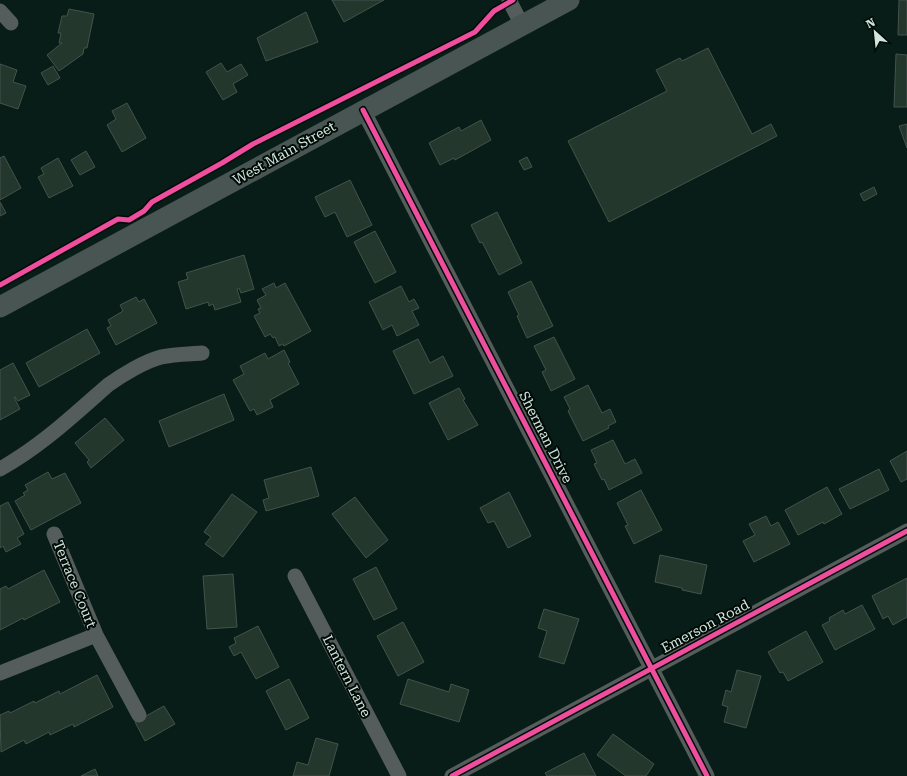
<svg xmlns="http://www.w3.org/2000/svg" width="907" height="776" font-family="'Roboto Serif',serif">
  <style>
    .building { fill: #23372c; stroke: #44534c }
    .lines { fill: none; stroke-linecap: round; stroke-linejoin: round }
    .street { stroke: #555d5c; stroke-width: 15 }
    .secondary { stroke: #495552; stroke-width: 21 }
    .cycleway-casing { stroke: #010b07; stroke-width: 8 }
    .cycleway { stroke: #ef4d9e; stroke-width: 5 }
    .labels { text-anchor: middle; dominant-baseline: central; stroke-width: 4; stroke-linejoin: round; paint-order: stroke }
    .street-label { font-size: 14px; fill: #d2e6de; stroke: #010b07 }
  </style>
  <rect width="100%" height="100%" fill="#081d17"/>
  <path class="building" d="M 332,0 L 384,0 L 344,22 Z
    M 899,0 L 907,0 L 907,35 L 898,35 Z
    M 69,9 L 94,14 L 87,48 L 84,48 L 83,54 L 59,71 L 47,55 L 62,43 L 59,43 L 61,33 L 58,33 L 62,16 L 67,16 Z
    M 306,12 L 318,42 L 266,61 L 257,38 Z
    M 708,48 L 752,134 L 771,124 L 777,136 L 609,222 L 568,141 L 667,91 L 656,70 L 680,58 L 682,61 Z
    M 896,54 L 907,55 L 907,107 L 894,107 Z
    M 221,63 L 227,72 L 241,64 L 248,75 L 233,84 L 237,92 L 223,100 L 206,72 Z
    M 0,64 L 17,70 L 13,82 L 26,86 L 18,109 L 0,103 Z
    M 53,66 L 60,78 L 48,85 L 41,73 Z
    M 127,103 L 146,138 L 122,152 L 107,125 L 116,119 L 112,111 Z
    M 481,120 L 491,140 L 455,160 L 454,158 L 440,165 L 429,143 L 459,127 L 461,131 Z
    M 907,124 L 907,148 L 899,126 Z
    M 86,151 L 95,167 L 80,175 L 71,160 Z
    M 4,156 L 21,188 L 0,200 L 0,158 Z
    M 527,157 L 532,167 L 524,170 L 519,161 Z
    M 58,158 L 73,186 L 49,198 L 38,177 L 44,174 L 41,168 Z
    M 350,180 L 372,225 L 347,237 L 335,212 L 325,217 L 315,197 Z
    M 874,187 L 877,194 L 864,201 L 860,194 Z
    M 0,202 L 6,213 L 0,216 Z
    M 497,212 L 522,263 L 499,275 L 482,242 L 480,243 L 471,225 Z
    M 375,231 L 396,272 L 375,283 L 354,242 Z
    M 244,255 L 254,289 L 241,293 L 239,288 L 237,289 L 241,302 L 215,310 L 213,304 L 209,306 L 208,302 L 186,309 L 178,282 L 188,279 L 186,273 Z
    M 531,281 L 553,326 L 527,338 L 517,316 L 519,315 L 508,292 Z
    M 274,283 L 276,288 L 285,283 L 311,331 L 284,346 L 283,344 L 279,346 L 275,337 L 273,338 L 270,334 L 265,337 L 254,316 L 260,313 L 258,309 L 261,308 L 257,300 L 266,295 L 262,289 Z
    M 401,286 L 409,302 L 414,299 L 419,308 L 412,311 L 419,325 L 397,336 L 392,325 L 383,330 L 369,302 Z
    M 136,297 L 139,302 L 144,299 L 157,323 L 116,345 L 107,328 L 111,326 L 108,320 L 123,311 L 120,305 Z
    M 87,329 L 100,353 L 39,387 L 26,363 Z
    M 554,337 L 575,379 L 551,391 L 542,372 L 546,370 L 534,346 Z
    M 418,339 L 430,363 L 443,356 L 453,376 L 414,394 L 393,351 Z
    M 284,350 L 290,362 L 288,363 L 299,384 L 270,400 L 273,407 L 257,415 L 254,409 L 250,411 L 233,380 L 244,374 L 240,366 L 265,353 L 268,359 Z
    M 13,363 L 30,395 L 18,401 L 15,397 L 14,397 L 20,409 L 0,420 L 0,370 Z
    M 588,385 L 602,413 L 610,409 L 616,422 L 608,426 L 609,428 L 583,441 L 568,411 L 570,409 L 564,397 Z
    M 459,388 L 465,399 L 463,400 L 478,425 L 448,440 L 429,403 Z
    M 224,394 L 234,420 L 169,447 L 159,421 Z
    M 105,418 L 124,440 L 91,468 L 87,462 L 89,460 L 75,443 Z
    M 613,440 L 625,464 L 635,459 L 642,473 L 609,490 L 604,479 L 602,480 L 594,464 L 597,463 L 591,450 Z
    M 907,451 L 907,479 L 901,482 L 890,461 Z
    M 311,467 L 319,496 L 266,511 L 263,500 L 269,498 L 264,480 Z
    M 879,469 L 889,490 L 850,509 L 839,489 Z
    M 48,472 L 52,479 L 65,473 L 81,503 L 31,530 L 15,501 L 25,495 L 23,493 L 28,490 L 25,485 Z
    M 827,487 L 842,514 L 824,524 L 823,522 L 798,535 L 785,510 Z
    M 641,490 L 662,530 L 634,544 L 625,526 L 628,525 L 617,503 Z
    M 509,492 L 531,536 L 508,548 L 494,521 L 488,523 L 480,508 Z
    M 232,494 L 257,512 L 223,557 L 205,544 L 211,537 L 204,532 Z
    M 355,497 L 388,540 L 366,558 L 332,514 Z
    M 8,502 L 24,534 L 17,538 L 21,544 L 6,552 L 3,546 L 0,548 L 0,506 Z
    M 766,516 L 771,526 L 778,522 L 790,544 L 754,562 L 743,541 L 755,535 L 749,524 Z
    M 660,555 L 707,565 L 701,594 L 682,590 L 682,588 L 655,582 Z
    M 376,567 L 397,609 L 374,620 L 353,579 Z
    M 44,570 L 60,602 L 24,620 L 23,618 L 0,630 L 0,589 L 6,586 L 8,589 Z
    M 233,574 L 237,627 L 207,629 L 203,576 Z
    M 907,578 L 907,617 L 893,625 L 888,616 L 883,619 L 872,596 Z
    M 862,605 L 875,629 L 835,650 L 822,625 L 830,621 L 829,618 L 843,610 L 845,614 Z
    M 544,609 L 579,619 L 564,664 L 539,657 L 547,631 L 538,628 Z
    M 403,622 L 424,662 L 398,676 L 377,636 Z
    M 258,626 L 279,667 L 256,679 L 241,652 L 234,656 L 229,647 L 236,643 L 234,638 Z
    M 806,631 L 823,662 L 788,681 L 783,672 L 780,673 L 768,652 Z
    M 737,670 L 761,676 L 746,728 L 724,722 L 728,707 L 722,705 L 726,690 L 731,692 Z
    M 97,675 L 113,707 L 74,727 L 73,724 L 50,735 L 49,732 L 26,744 L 24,740 L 1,752 L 0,715 L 9,711 L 10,713 L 34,701 L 35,703 L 59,691 L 60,694 Z
    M 289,679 L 309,718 L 286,730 L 266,691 Z
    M 408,679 L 449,692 L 451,684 L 469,690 L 459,722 L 400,704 Z
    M 164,706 L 175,724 L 145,741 L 135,722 Z
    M 613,734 L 654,764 L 646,776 L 626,776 L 597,755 Z
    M 316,738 L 338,744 L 329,776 L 293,776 L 297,762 L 308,765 Z
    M 584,753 L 596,776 L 547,776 L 545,773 Z
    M 95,769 L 98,776 L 81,776 Z"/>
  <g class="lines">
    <path class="street" d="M 509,0 L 522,25
      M 0,11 L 11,23
      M 363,110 L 707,776
      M 0,469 C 40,447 74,415 108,385 C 122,375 145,361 161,357 C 174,354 189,354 202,353
      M 54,534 L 96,635 L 139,715
      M 295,576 L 399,776
      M 0,673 L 96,635
      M 452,776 L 907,531"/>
    <path class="secondary" d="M 0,307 L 569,0"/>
    <g class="cycleway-casing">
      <path id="cycleway" d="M 363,110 L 707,776
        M 0,285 L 118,219 L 129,220 L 144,211 L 152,202 L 222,163 L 253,144 L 475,32 L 494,11 L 513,0
        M 452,776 L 907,531"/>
    </g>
    <use href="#cycleway" class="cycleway"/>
  </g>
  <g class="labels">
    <g class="street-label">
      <text transform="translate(284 153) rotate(-29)">West Main Street</text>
      <text transform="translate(546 437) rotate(63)">Sherman Drive</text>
      <text transform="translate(75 584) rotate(68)">Terrace Court</text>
      <text transform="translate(705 626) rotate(-28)">Emerson Road</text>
      <text transform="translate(347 676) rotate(63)">Lantern Lane</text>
    </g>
  </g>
  <g transform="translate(875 32) rotate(333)" stroke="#010b07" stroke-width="3" paint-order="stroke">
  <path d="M0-3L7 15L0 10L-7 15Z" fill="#d2e6de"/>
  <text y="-6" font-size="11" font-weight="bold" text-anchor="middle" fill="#d2e6de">N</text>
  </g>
</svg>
